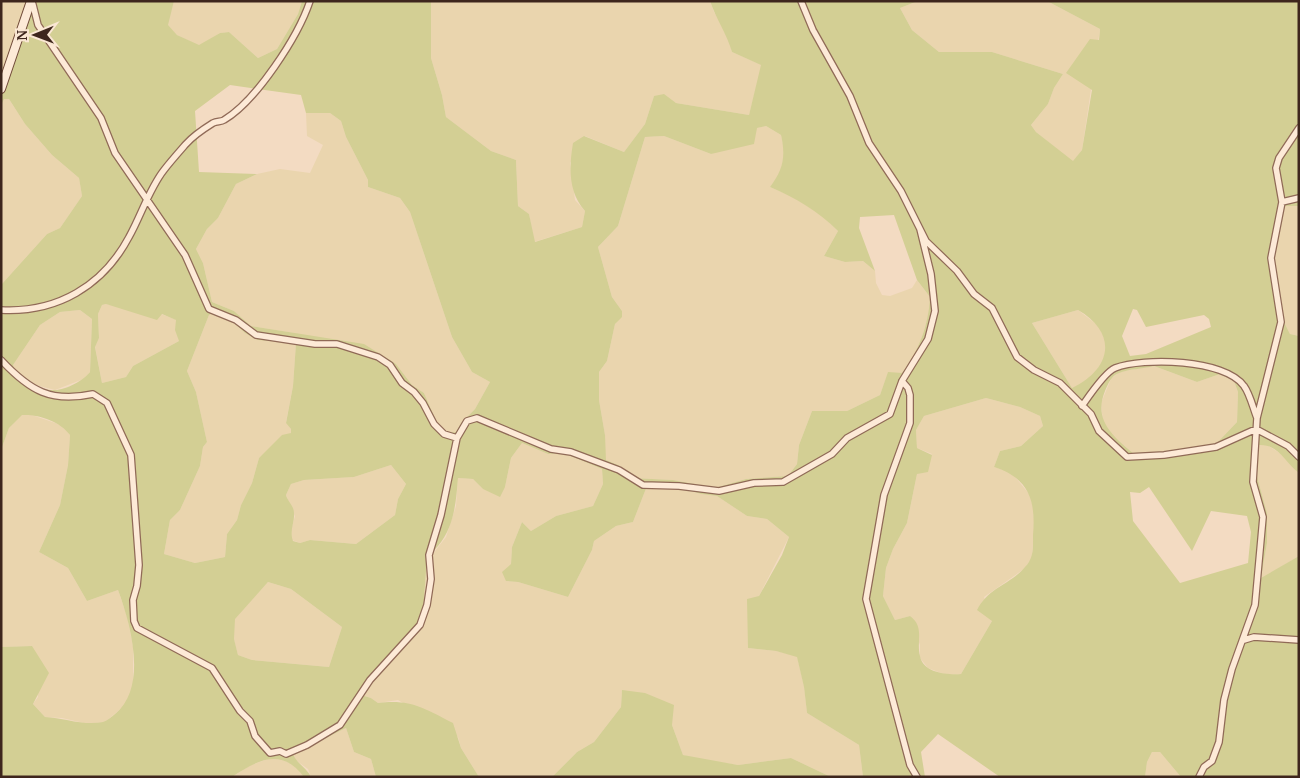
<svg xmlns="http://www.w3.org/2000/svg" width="1300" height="778" font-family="'PT Serif',serif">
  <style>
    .farmland { fill: #ead5ae }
    .green { fill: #d3cf94; fill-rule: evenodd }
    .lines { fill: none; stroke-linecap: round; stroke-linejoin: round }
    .street-casing { stroke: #906a57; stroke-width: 8 }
    .secondary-casing { stroke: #724b3a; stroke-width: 10 }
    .street { stroke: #fdead7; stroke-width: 5.5 }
    .secondary { stroke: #fdead7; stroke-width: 8 }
  </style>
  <rect width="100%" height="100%" fill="#f3dbc2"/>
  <path class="farmland" d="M 1,1 L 26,1 L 1,76 Z
    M 174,1 L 302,1 L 298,14 L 277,49 L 258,58 L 229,32 L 220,33 L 199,46 L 177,35 L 167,25 Z
    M 431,1 L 710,1 L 714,12 L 728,35 L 732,52 L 762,65 L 749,115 L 676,103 L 654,96 L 645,124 L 624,152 L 585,136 L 570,163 L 575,200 L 585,211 L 582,227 L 534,242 L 529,214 L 518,206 L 516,160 L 491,151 L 446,117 L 442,95 L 431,58 Z
    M 918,1 L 1047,1 L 1100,29 L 1082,150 L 1073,162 L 1036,132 L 1031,125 L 1048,104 L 1054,88 L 1063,74 L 992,52 L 939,52 L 912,30 L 900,8 Z
    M 4,99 L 9,99 L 25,124 L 52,155 L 79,178 L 82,196 L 60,228 L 47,234 L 1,285 L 1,106 Z
    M 306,113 L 330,113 L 341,121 L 346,137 L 368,180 L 368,187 L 400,198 L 410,212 L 452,337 L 472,372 L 490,382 L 475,409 L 461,423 L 456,432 L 448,433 L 438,425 L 424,393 L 412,385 L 396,364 L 294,333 L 251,326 L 234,311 L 212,302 L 203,263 L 196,249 L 207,229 L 218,218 L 236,184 L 257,174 L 280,169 L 310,173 L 323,145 L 307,136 Z
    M 766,126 L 781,135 L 785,152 L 781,173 L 770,187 L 791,196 L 822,215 L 838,231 L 824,256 L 845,262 L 863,261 L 875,271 L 876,283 L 882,295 L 890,296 L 912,288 L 917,280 L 930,297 L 930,311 L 916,356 L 902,374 L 888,373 L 880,395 L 847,411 L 812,411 L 799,445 L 797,464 L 788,476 L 746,479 L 715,488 L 673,480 L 632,478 L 618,465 L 606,460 L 604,448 L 605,435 L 599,400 L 599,372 L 607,361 L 615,324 L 621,317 L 622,311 L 612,297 L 598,247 L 618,226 L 645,137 L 664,136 L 711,154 L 756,128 Z
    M 1285,206 L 1299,206 L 1299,336 L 1290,334 L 1284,322 L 1274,260 Z
    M 106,304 L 161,314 L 177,320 L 179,341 L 133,366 L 126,377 L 102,383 L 95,346 L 99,338 L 98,314 L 102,305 Z
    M 80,310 L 92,319 L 90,372 L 86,378 L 55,390 L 28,383 L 14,371 L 13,365 L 40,325 L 60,312 Z
    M 1078,310 L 1100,327 L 1107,346 L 1103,362 L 1088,381 L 1072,388 L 1032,323 Z
    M 213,313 L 233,322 L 245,333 L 296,343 L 293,386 L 286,422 L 291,429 L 291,433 L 259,458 L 252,483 L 241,505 L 237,520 L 227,534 L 225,557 L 195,563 L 164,554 L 170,520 L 180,510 L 200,466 L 203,447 L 207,442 L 196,392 L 187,371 L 209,315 Z
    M 1154,366 L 1197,382 L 1220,374 L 1234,381 L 1238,392 L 1237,422 L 1216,444 L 1164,452 L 1133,453 L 1113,436 L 1103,423 L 1101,403 L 1111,379 L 1119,372 Z
    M 986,398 L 1020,407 L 1040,416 L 1043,426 L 1021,446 L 1000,451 L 994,467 L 1011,472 L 1030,495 L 1035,517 L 1032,558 L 1024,569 L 984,597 L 992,621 L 961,674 L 946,675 L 928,668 L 920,658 L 920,645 L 910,616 L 895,620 L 883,596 L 886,568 L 893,549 L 907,523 L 917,474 L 932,454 L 917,448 L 916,430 L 924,416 Z
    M 21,415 L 32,415 L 64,426 L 70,435 L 68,465 L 60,505 L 39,552 L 68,568 L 87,601 L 118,590 L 127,616 L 133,646 L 133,689 L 124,706 L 105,722 L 88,724 L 62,718 L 45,717 L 33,704 L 38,697 L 32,646 L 1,647 L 1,450 L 9,428 Z
    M 522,443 L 548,454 L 564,453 L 602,469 L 603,484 L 593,506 L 556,516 L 531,531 L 522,522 L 512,547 L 511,564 L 506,581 L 518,582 L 568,597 L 592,550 L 594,541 L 616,526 L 633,522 L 647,486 L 682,488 L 701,494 L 717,496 L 747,516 L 767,519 L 789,537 L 759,596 L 748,648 L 776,651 L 797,656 L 804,686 L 807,713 L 859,745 L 863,777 L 831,777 L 791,758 L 738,765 L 696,759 L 683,755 L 672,725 L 622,690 L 621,707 L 594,742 L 577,752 L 552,777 L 479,777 L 461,748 L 458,737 L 398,700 L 378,703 L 371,698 L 358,694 L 369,677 L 416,626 L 423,613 L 427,557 L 432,555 L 446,537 L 456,506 L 458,478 L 473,479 L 483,489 L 505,487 L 511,458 Z
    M 1259,445 L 1267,445 L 1283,455 L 1299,473 L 1299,556 L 1261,579 L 1267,543 L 1267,513 L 1256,473 Z
    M 391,465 L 406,484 L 398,499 L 395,515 L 356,544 L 310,540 L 300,543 L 292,540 L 290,534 L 295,516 L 286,495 L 291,484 L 304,480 L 354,477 Z
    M 268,582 L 291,589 L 342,627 L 329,667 L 252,660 L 238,655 L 234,640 L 234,619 Z
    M 346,728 L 354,752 L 371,759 L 376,777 L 311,777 L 308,769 L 294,759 L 293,754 Z
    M 1152,752 L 1160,752 L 1181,777 L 1145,777 L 1147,762 Z
    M 268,759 L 281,759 L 296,766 L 304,777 L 232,777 L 251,765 Z"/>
  <path class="green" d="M 26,1 L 174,1 L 168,25 L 177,35 L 199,45 L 220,33 L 229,32 L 258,58 L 277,49 L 298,14 L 302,1 L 431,1 L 431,58 L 442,95 L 446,117 L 491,151 L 516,160 L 518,206 L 529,214 L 535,242 L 582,227 L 585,211 C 568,192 569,167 573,143 L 584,136 L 624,152 L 645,124 L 654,96 L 664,94 L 676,103 L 749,115 L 761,65 L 732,52 C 727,34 716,19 710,1 L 918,1 L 900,8 L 912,30 L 939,52 L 992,52 L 1063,74 L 1054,88 L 1048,104 L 1031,125 L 1036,132 L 1073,161 L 1082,150 L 1092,90 L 1066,73 L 1090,39 L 1099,40 L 1100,29 L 1047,1 L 1299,1 L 1299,206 L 1285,206 L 1274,260 L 1284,322 L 1290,334 L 1299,336 L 1299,473 C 1285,463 1279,444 1259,445 L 1256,473 L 1267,513 L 1267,543 L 1261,578 L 1299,556 L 1299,777 L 1181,777 L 1160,752 L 1152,752 L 1147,762 L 1145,777 L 1000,777 L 938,734 L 921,752 L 925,777 L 863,777 L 859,745 L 807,713 L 804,687 L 797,657 L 776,651 L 748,648 L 747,599 L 759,596 L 782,555 L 789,537 L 767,519 L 747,516 L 717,496 L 701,494 L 682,488 L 647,486 L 633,522 L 616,526 L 594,541 L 592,550 L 568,597 L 518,582 L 506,581 L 502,572 L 511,564 L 512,547 L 522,522 L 531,531 L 556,516 L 593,506 L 603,484 L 602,469 L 564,453 L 548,454 L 522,443 L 511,458 L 505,487 L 500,497 L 483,489 L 473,479 L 458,478 C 456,503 454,527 438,546 C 433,551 433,555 427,557 L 423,613 L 416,626 L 369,677 L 358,694 L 371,698 L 378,703 C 411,699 423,708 453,723 L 461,748 L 479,777 L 376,777 L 371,759 L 354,752 L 346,728 L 293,754 C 296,763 307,768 311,777 L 304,777 C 282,747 257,760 232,777 L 1,777 L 1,647 L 32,646 L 49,673 L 33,704 L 45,717 C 64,718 84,726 103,722 C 107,721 111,717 115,714 C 148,687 131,625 118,590 L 87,601 L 68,568 L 39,552 L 60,505 L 68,465 L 70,435 C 60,421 38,414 22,415 L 9,428 L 1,450 L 1,285 L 47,234 L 60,228 L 82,196 L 79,178 L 52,155 L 25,124 L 9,99 L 4,99 L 1,106 L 1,76 ZM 230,85 L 301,95 L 306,113 L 330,113 L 341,121 L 346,137 L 368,180 L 368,187 L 400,198 L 410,212 L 452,337 L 472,372 L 490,382 L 475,409 L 461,423 L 456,432 L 448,433 L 438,425 L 424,393 L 412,385 L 396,364 L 364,344 L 251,326 L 234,311 L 212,302 L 203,263 L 196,249 L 207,229 L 218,218 L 236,184 L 257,174 L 199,172 L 195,111 ZM 766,126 L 781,135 C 786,157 783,170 770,187 C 796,198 818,211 838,231 L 824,256 L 845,262 L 863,261 L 875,271 L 859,228 L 860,217 L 894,215 L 917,280 L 930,297 C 929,324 918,353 902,373 L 888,372 L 880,395 L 847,411 L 812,411 L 799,445 L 797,464 L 788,476 L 746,479 L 715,488 L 673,480 L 632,478 L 618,465 L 606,460 L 605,435 L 599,400 L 599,372 L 607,361 L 615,324 L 622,317 L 622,311 L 612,297 L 598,247 L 618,226 L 645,137 L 664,136 L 711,154 L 754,144 L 757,128 ZM 106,304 L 157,320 L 162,314 L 176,320 L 175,330 L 179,341 L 133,366 L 126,377 L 102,383 L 95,347 L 99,338 L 98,314 L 102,305 ZM 1133,309 L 1137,310 L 1146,327 L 1204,315 L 1209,319 L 1211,327 L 1146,354 L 1130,356 L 1122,336 ZM 80,310 L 92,319 L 90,372 C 84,380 66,390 55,390 C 40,391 16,380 13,365 L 40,325 L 60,312 ZM 1078,310 C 1118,333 1112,369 1072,388 L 1032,323 ZM 213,313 L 233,322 L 245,333 L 258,340 L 296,343 L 293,386 L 286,423 L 291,429 L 291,433 L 282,435 L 259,458 L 252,483 L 241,505 L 237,520 L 227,534 L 225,557 L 195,563 L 164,554 L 170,520 L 180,510 L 200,466 L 203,447 L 207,442 L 196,392 L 187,371 L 209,315 ZM 1154,366 L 1197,382 L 1220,374 L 1234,381 L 1238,392 L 1237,422 L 1216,444 L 1164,452 L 1133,453 C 1113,436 1093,420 1105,391 C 1108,384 1111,376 1119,373 C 1128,369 1143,369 1154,366 ZM 986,398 L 1020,407 L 1040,416 L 1043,426 L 1021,446 L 1000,451 L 994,467 C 1029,478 1036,501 1033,535 C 1033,548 1034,558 1025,567 C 1010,585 989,587 977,610 L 992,621 L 961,674 C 947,675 923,673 920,656 C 916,641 925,627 910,616 L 895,620 L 883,596 L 886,568 L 893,549 L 907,523 L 917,474 L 928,472 L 932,455 L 917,448 L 916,430 L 924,416 ZM 391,465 L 406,484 L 398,499 L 395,515 L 356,544 L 310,540 L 300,543 L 293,541 C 289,530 295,523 294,513 C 294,506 288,502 286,495 L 291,484 L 304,480 L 354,477 ZM 1149,487 L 1192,551 L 1211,511 L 1247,516 L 1251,532 L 1248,563 L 1180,583 L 1133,521 L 1130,492 L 1140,493 ZM 268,582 L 291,589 L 342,627 L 329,667 L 252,660 L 238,655 L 234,639 L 235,619 Z
    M 622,690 L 645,693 L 674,705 L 672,725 L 683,755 L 738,765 L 791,758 L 831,777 L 552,777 L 577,752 L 594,742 L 621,707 Z"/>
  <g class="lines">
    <g class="street-casing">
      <path id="street" d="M 32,1 L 38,25 L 101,118 L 115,153 L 185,255 L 209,309 L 236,320 L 256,335 L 315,344 L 337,344 L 378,357 L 390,365 L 402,383 L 414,392 L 423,403 L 434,424 L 444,434 L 457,438 L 467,421 L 477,418 L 551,449 L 571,452 L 619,470 L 643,485 L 679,486 L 719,491 L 754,483 L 783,482 L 832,454 L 847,438 L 890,414 L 902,381 L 928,339 L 935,311 L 931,274 L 920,229
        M 801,1 L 813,30 L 850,96 L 869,143 L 901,191 L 926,241 L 957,271 L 974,294 L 992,308 L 1017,357 L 1034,370 L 1060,383 L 1091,414 L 1099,431 L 1127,457 L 1164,455 L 1216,447 L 1256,429 L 1288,446 L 1299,457
        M 1282,202 L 1299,198
        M 1,310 C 57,313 103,286 129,237 C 141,216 149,189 164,170 C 171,161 179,152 186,144 C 193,136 205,128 213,123 C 217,121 221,122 224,120 C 256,101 298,37 310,1
        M 1,360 C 30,391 51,403 93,394 L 107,403 L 131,455 L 139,565 L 137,586 L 133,600 L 134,621 L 137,628 L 212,668 L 240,711 L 250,721 L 255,736 L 270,753 L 280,751 L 286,754 L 307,745 L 340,725 L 370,680 L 420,625 L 427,605 L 431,579 L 429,555 L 441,515 L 457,438
        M 902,381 L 908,388 L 910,395 L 910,423 L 884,495 L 866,599 L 910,765 L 917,777
        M 1082,406 C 1089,396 1105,372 1115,368 C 1143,357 1225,359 1244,386 C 1250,394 1253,408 1257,418
        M 1244,640 L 1254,637 L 1299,640
        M 1199,777 L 1204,767 L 1212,761 L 1219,742 L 1224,700 L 1232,669 L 1255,605 L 1263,517 L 1253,482 L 1257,418 L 1281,322 L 1271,258 L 1282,202 L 1276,168 L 1279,158 L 1299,128"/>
    </g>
    <g class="secondary-casing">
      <path id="secondary" d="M 1,89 L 31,1"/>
    </g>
    <use href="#street" class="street"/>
    <use href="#secondary" class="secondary"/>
  </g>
  <rect width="1300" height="778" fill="none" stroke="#3e261d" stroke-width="5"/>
  <g transform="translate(35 35) rotate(269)" stroke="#fae7d3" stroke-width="4" paint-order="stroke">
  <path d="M0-4L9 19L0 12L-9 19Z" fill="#3e261d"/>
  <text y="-8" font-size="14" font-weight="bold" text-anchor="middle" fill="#3e261d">N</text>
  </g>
</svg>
